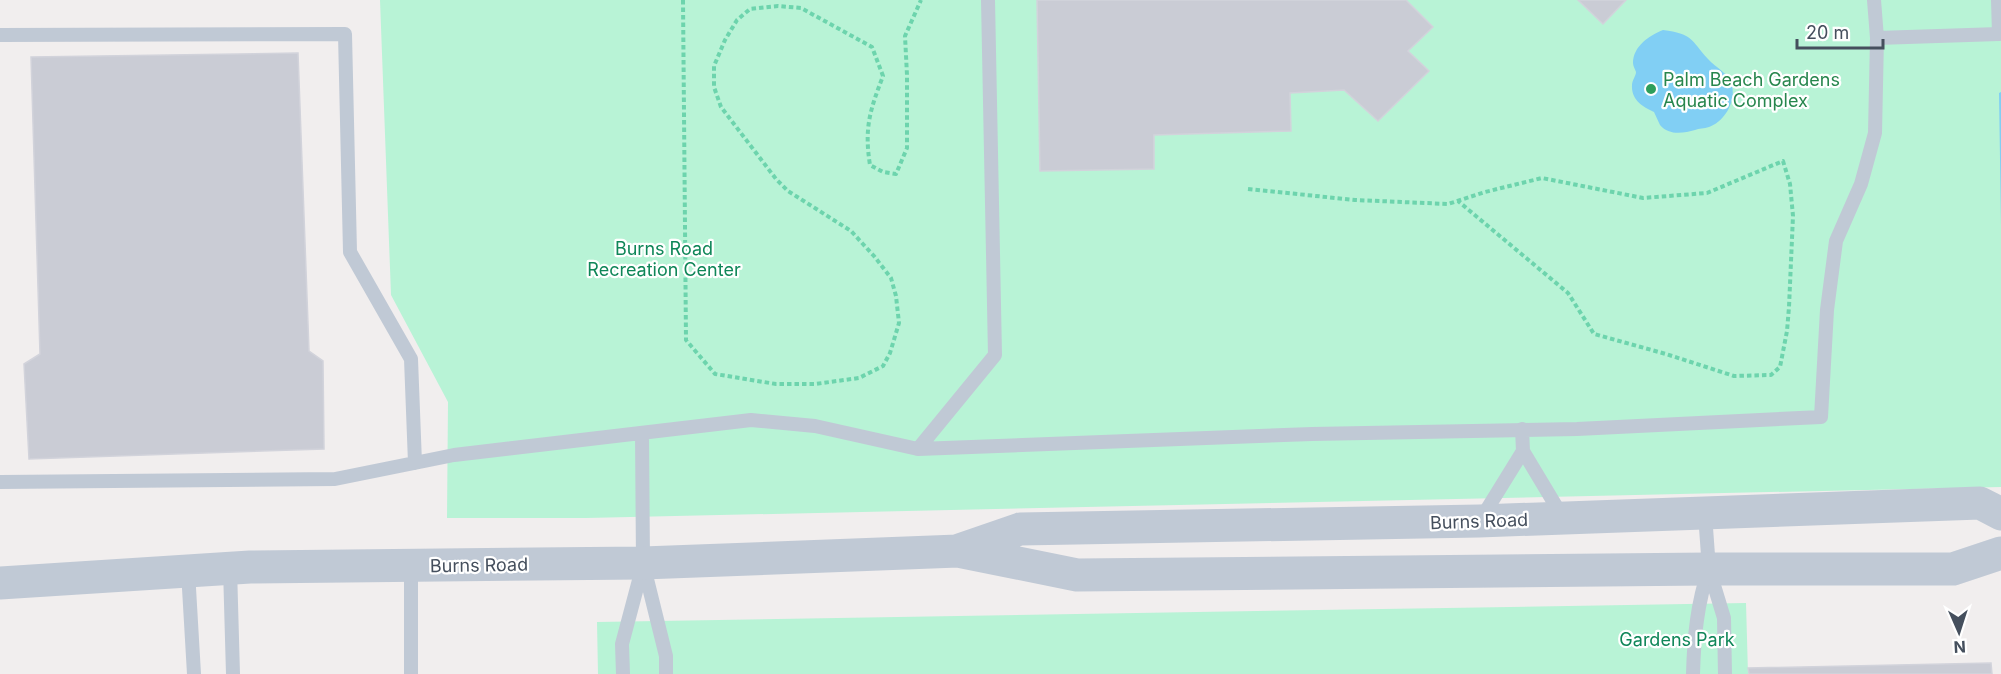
<svg xmlns="http://www.w3.org/2000/svg" width="2001" height="674" font-family="Inter,sans-serif">
  <style>
    .green { fill: #b8f3d6 }
    .water { fill: #81cff4 }
    .building { fill: #caccd5; stroke: #d2d3db; stroke-width: 1.5 }
    .lines { fill: none; stroke-linecap: round; stroke-linejoin: round }
    .path { stroke: #6dd4ad; stroke-width: 4; stroke-dasharray: 4.5 3; stroke-linecap: butt }
    .service { stroke: #c0c9d5; stroke-width: 14 }
    .tertiary { stroke: #c0c9d5; stroke-width: 33 }
    .leisure-dot { fill: #2e9e5b; stroke: #fff; stroke-width: 2 }
    .labels { text-anchor: middle; dominant-baseline: central; stroke-width: 4.5; stroke-linejoin: round; paint-order: stroke }
    .leisure-label { font-size: 18px; fill: #27864d; stroke: #fff; text-anchor: start }
    .park-label { font-size: 18px; fill: #0f8658; stroke: #fff }
    .street-label { font-size: 18px; fill: #454f5d; stroke: #fff }
  </style>
  <rect width="100%" height="100%" fill="#f1eeee"/>
  <path class="green" d="M 380,0 L 2001,0 L 2001,487 L 586,518 L 447,518 L 448,402 L 391,295 Z
    M 1746,603 L 1748,674 L 598,674 L 597,622 Z"/>
  <path class="water" d="M 1663,30 C 1693,34 1690,39 1708,59 C 1716,68 1729,73 1732,86 C 1736,102 1724,122 1709,127 C 1704,129 1699,128 1695,130 C 1684,133 1669,136 1660,125 C 1658,121 1656,116 1654,112 C 1643,107 1631,100 1632,85 C 1632,80 1636,76 1636,72 C 1635,69 1633,66 1633,63 C 1633,46 1650,35 1663,30 Z
    M 2001,92 L 2001,225 L 1999,93 Z"/>
  <path class="building" d="M 1037,0 L 1406,0 L 1433,27 L 1408,51 L 1429,71 L 1378,121 L 1344,90 L 1290,93 L 1291,131 L 1154,135 L 1154,169 L 1040,171 Z
    M 1578,0 L 1626,0 L 1603,24 Z
    M 298,53 L 309,351 L 323,361 L 324,449 L 29,459 L 24,364 L 40,354 L 31,57 Z
    M 1991,663 L 1992,674 L 1749,674 L 1748,668 Z"/>
  <g class="lines">
    <path class="path" d="M 683,0 L 686,340 L 715,374 L 776,384 L 815,384 L 859,378 L 883,366 L 890,353 L 899,323 L 896,296 L 891,278 L 874,256 L 851,231 L 788,191 L 776,179 L 721,107 L 714,87 L 714,66 L 725,40 L 737,20 L 750,9 L 778,6 L 801,8 L 872,47 L 883,76 C 870,110 864,128 870,165 L 883,172 L 896,174 L 907,148 L 907,75 L 905,36 L 921,0
      M 1248,189 L 1355,200 L 1448,204 L 1485,192 L 1542,178 L 1643,198 L 1707,193 L 1783,161 L 1790,184 L 1793,216 L 1789,307 L 1787,331 L 1780,367 L 1771,375 L 1734,376 L 1666,354 L 1594,334 L 1568,293 L 1458,201"/>
    <path class="service" d="M 0,35 L 345,34 L 350,252 L 411,359 L 415,463
      M 1877,38 L 1999,34 L 1998,0
      M 642,433 L 643,563 L 666,656 L 666,674
      M 918,449 L 995,355 L 988,0
      M 1523,451 L 1562,516
      M 0,482 L 335,479 L 454,455 L 751,420 L 815,426 L 918,449 L 1312,434 L 1577,429 L 1821,417 L 1827,310 L 1836,241 L 1861,184 L 1875,133 L 1877,38 L 1874,0
      M 1705,514 L 1709,569 L 1724,618 L 1725,674
      M 1481,519 L 1523,451 L 1522,429
      M 411,565 L 411,674
      M 230,568 L 233,674
      M 188,571 L 194,674
      M 623,674 L 622,644 L 643,565
      M 1693,674 C 1694,638 1697,603 1709,569"/>
    <path class="tertiary" d="M 959,550 L 1020,529 L 1479,521 L 1980,503 L 2001,514
      M 0,583 L 250,567 L 643,563 L 958,551 L 1077,575 L 1709,569 L 1953,569 L 2001,553"/>
  </g>
  <circle class="leisure-dot" cx="1651" cy="89" r="6"/>
  <g class="labels">
    <g class="leisure-label">
      <text x="1663" y="79">Palm Beach Gardens<tspan x="1663" dy="21">Aquatic Complex</tspan></text>
    </g>
    <g class="park-label">
      <text x="664" y="248">Burns Road<tspan x="664" dy="21">Recreation Center</tspan></text>
      <text x="1677" y="639">Gardens Park</text>
    </g>
    <g class="street-label">
      <text transform="translate(1479 521) rotate(-2)">Burns Road</text>
      <text transform="translate(479 565) rotate(-1)">Burns Road</text>
    </g>
  </g>
  <g transform="translate(1959 632) rotate(177)" stroke="#ffffff" stroke-width="4.5" paint-order="stroke">
  <path d="M0-4.5L10 22L0 15L-10 22Z" fill="#454f5d"/>
  <text y="-9" font-size="16" font-weight="bold" text-anchor="middle" fill="#454f5d">N</text>
  </g>
  <path d="M1797 39v9h86v-9" fill="none" stroke="#454f5d" stroke-width="3"/>
  <text x="1806" y="39" font-size="18" fill="#454f5d" stroke="#ffffff" stroke-width="4.5" paint-order="stroke">20 m</text>
</svg>
